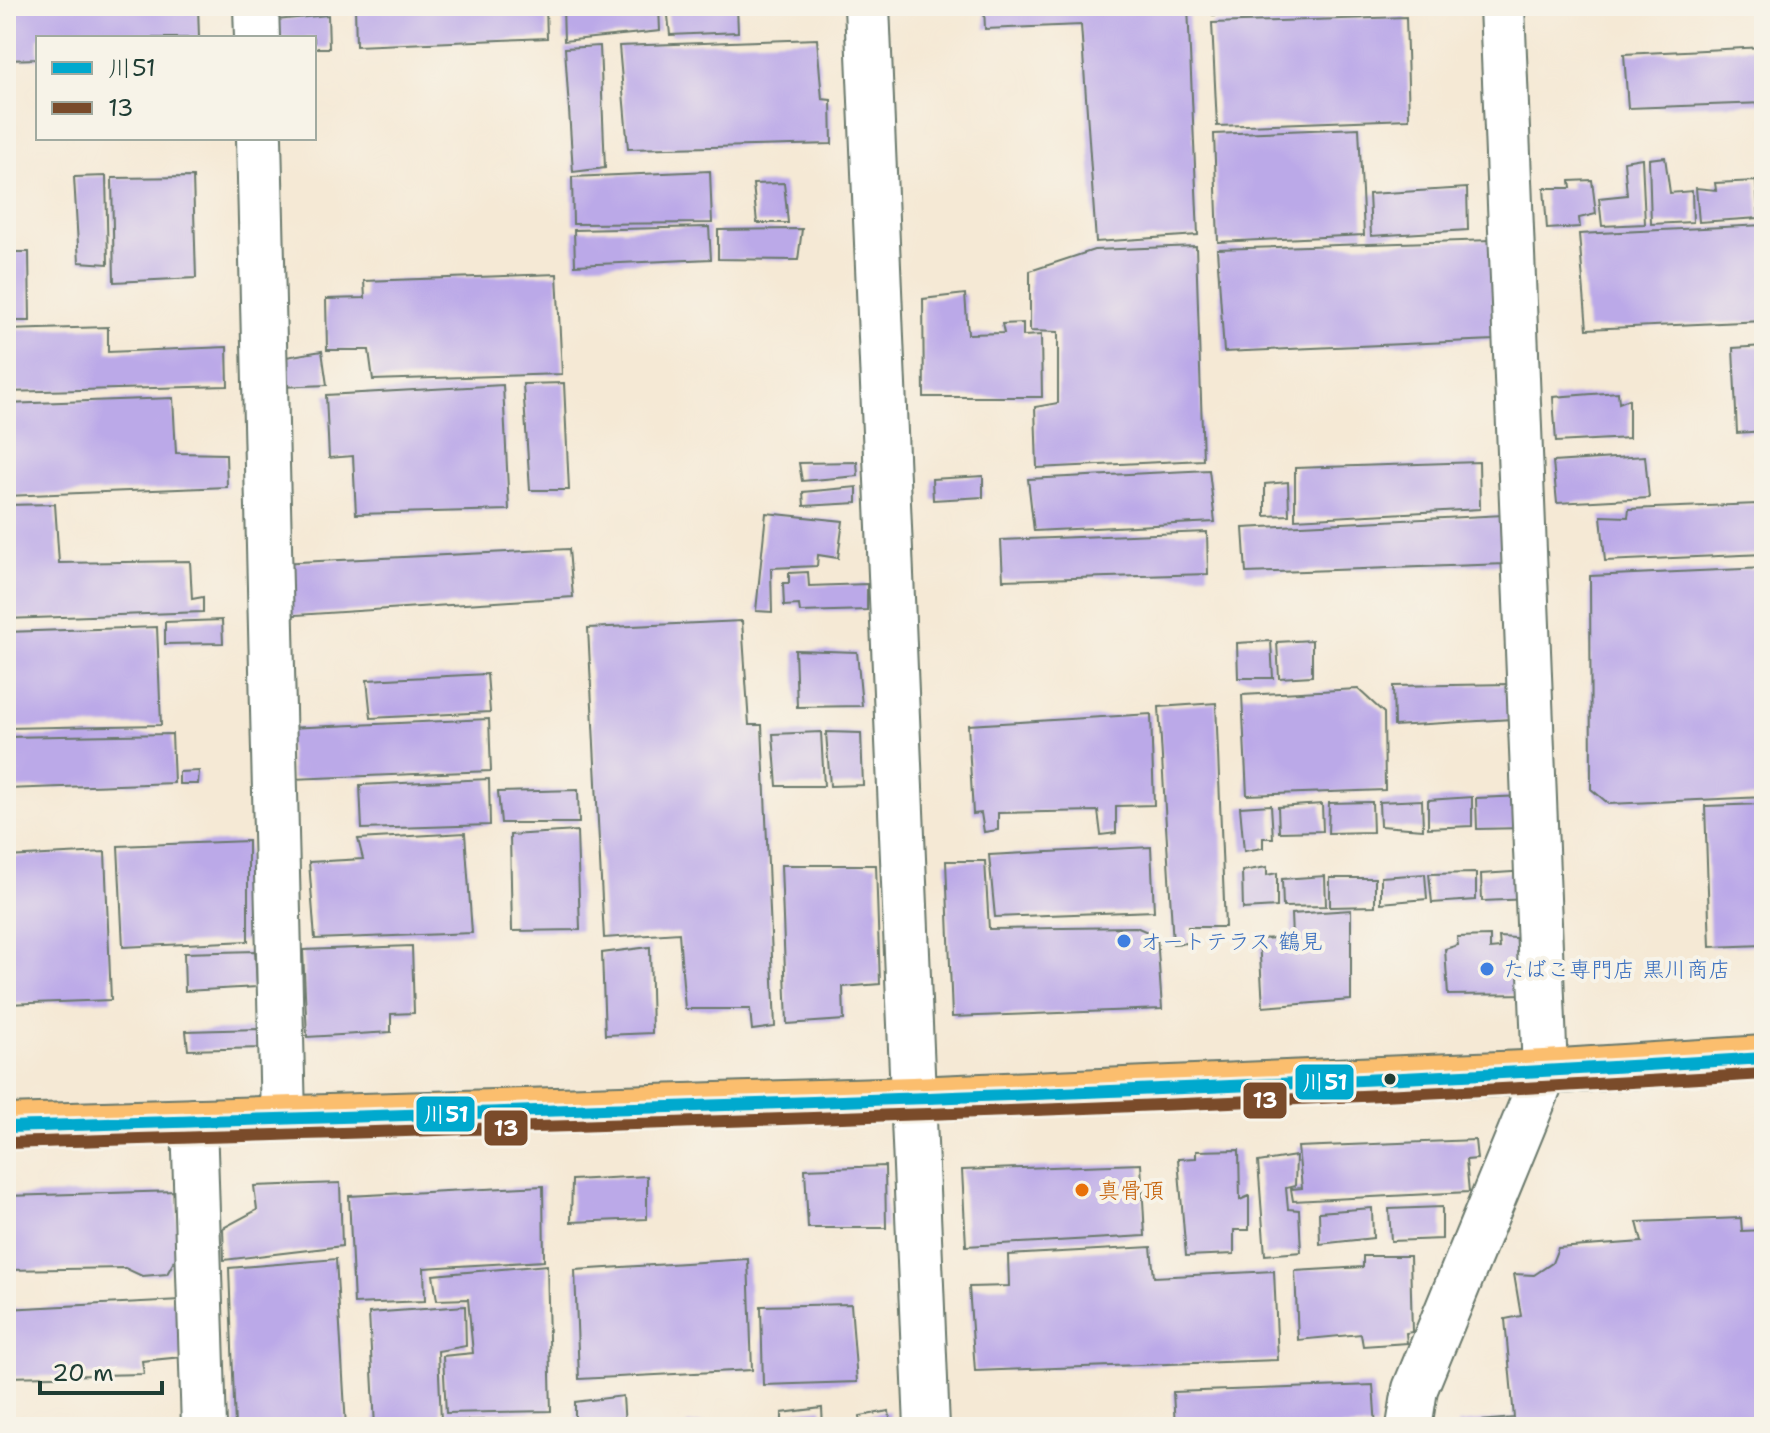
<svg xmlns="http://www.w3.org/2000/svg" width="1770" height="1433" font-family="'Shantell Sans','Klee One',sans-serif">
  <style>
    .building { fill: #bba9e8 }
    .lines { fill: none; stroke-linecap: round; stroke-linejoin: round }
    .minor-casing { stroke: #6a796c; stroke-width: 48 }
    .major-casing { stroke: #6a796c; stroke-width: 48 }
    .minor { stroke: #fff; stroke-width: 44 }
    .major { stroke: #fbbe6e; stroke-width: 44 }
    .bus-1-casing { stroke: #f7f3e8; stroke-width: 18 }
    .bus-2-casing { stroke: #f7f3e8; stroke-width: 18 }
    .bus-1 { stroke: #00a9ce; stroke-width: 12 }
    .bus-2 { stroke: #7a4b2a; stroke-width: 12 }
    .shop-dot { fill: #3f7fe0; stroke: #f7f3e8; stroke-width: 3 }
    .bus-dot { fill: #1f3d34; stroke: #f7f3e8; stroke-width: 3 }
    .food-dot { fill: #e8710a; stroke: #f7f3e8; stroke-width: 3 }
    .labels { text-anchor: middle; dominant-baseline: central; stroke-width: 8; stroke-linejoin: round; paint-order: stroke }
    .shop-label { font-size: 22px; fill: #366cbe; stroke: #f7f3e8; text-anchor: start }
    .food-label { font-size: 22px; fill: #c56008; stroke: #f7f3e8; text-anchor: start }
    .line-badge { stroke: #f7f3e8; stroke-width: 3 }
    .badge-label { font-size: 22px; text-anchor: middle; font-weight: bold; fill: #fff }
  </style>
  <rect width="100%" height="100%" fill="#f7f3e8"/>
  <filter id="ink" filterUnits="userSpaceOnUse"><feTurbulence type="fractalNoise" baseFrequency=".0125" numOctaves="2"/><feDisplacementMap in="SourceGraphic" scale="16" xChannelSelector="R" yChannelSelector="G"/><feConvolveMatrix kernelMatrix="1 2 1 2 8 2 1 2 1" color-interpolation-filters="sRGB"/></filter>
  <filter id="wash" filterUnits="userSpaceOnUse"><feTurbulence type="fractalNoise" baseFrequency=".006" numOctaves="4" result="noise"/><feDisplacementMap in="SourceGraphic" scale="32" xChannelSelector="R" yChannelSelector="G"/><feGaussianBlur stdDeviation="1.8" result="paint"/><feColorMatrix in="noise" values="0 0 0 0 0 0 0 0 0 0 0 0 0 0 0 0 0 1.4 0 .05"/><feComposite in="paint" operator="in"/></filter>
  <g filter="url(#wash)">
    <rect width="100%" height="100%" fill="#f5e9d5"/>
    <g id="blocks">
      <path class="building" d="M 6,6 L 198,6 L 199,38 L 38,38 L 38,59 L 6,60 Z
        M 355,6 L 546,6 L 547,38 L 356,46 Z
        M 563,6 L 659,6 L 660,31 L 564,41 Z
        M 667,6 L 737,6 L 738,32 L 670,35 Z
        M 984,6 L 1188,6 L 1198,235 L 1096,242 L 1081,25 L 985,29 Z
        M 1213,6 L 1402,6 L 1403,9 L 1213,15 Z
        M 328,15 L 329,48 L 314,48 L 314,38 L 277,38 L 276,20 Z
        M 1406,17 L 1409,119 L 1217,126 L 1212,23 Z
        M 817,39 L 822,99 L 831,100 L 832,144 L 628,149 L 619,46 Z
        M 600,46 L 605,168 L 573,172 L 565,48 Z
        M 1764,47 L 1764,103 L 1628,108 L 1624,54 Z
        M 1359,128 L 1364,235 L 1218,242 L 1214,134 Z
        M 1665,157 L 1670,193 L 1692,191 L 1693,222 L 1651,224 L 1649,159 Z
        M 1642,158 L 1645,224 L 1602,226 L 1599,198 L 1627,195 L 1624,161 Z
        M 710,171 L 712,223 L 573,224 L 572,177 Z
        M 106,176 L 108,264 L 79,262 L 74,177 Z
        M 193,177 L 196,278 L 114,282 L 112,178 Z
        M 1592,180 L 1596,214 L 1579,218 L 1580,227 L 1547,229 L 1544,188 L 1571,188 L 1570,181 Z
        M 1756,181 L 1759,218 L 1699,222 L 1696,188 L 1716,190 L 1715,183 Z
        M 784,183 L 788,223 L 757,223 L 753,184 Z
        M 1467,188 L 1468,230 L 1371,236 L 1369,194 Z
        M 1764,225 L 1764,321 L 1587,329 L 1579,234 Z
        M 709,227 L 711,259 L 575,265 L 574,230 Z
        M 802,229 L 798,260 L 718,259 L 718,230 Z
        M 1491,240 L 1494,340 L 1224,352 L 1217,249 Z
        M 1196,246 L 1203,460 L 1037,468 L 1035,407 L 1058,403 L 1058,332 L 1030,331 L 1030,271 L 1094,250 Z
        M 6,252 L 29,252 L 30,321 L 6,321 Z
        M 557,274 L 562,374 L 373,380 L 369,350 L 327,350 L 326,299 L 365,298 L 364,281 Z
        M 965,294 L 968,334 L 1004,333 L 1002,324 L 1023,323 L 1023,336 L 1041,335 L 1042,397 L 924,397 L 923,299 Z
        M 108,327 L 108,352 L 227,347 L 228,386 L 6,392 L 6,330 Z
        M 1764,346 L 1764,431 L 1737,433 L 1733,348 Z
        M 322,351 L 327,385 L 280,387 L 280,358 Z
        M 564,383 L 569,490 L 530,490 L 523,384 Z
        M 503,385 L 509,510 L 356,514 L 353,456 L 329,458 L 326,395 Z
        M 1618,392 L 1619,403 L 1629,399 L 1629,438 L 1556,442 L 1553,397 Z
        M 173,398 L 176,453 L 226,454 L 227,487 L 6,496 L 6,404 Z
        M 1645,456 L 1649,498 L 1557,503 L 1553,462 Z
        M 857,462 L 858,476 L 802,481 L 799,463 Z
        M 1479,462 L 1480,509 L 1295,519 L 1295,468 Z
        M 1209,470 L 1215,522 L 1034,531 L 1028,479 Z
        M 983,476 L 983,497 L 933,500 L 932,479 Z
        M 1288,482 L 1289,515 L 1265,516 L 1265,484 Z
        M 857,487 L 857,503 L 804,506 L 803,492 Z
        M 55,504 L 59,563 L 190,561 L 192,599 L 203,597 L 203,612 L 6,619 L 6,505 Z
        M 1758,504 L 1759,509 L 1764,509 L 1764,554 L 1605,561 L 1601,516 L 1628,517 L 1629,509 Z
        M 766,513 L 843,521 L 838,558 L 818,555 L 817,566 L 771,568 L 772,612 L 756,611 Z
        M 1504,515 L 1506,564 L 1246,573 L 1243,528 Z
        M 1207,532 L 1208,574 L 1003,580 L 1001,540 Z
        M 569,549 L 573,597 L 281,616 L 278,563 Z
        M 1764,568 L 1764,797 L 1609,804 L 1591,789 L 1590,576 Z
        M 808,572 L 809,586 L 867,584 L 867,610 L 800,612 L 799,605 L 784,606 L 783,583 L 789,583 L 789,573 Z
        M 222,620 L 223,643 L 165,644 L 165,622 Z
        M 742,621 L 749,725 L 762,725 L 775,1027 L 752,1030 L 750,1009 L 685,1009 L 679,933 L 604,938 L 588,628 Z
        M 157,627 L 161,725 L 6,728 L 6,632 Z
        M 1312,640 L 1312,676 L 1279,678 L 1277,642 Z
        M 1271,641 L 1273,678 L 1238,678 L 1237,643 Z
        M 795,650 L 857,652 L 862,706 L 797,707 Z
        M 487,674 L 490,712 L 371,718 L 367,680 Z
        M 1510,684 L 1512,719 L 1394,726 L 1393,686 Z
        M 1358,689 L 1384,713 L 1385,790 L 1247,795 L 1242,695 Z
        M 1216,703 L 1225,927 L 1188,927 L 1188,943 L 1173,944 L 1159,707 Z
        M 1151,714 L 1154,805 L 1116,806 L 1116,833 L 1101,835 L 1098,811 L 998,813 L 998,830 L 984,832 L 981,813 L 973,814 L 968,725 Z
        M 489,719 L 491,771 L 292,779 L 287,728 Z
        M 821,732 L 824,786 L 777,786 L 773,734 Z
        M 826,732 L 861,733 L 863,785 L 830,786 Z
        M 172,734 L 174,783 L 6,789 L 6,737 Z
        M 199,771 L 198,784 L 179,784 L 179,772 Z
        M 489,779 L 490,825 L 362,829 L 360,785 Z
        M 578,790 L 579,823 L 501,823 L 498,792 Z
        M 1525,796 L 1525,828 L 1477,829 L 1476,798 Z
        M 1472,797 L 1472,826 L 1428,828 L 1428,800 Z
        M 1422,800 L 1423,829 L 1380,826 L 1379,802 Z
        M 1372,802 L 1373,832 L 1328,833 L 1329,803 Z
        M 1322,804 L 1323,831 L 1279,832 L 1278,807 Z
        M 1764,804 L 1764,945 L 1710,947 L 1705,806 Z
        M 1271,805 L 1273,838 L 1263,838 L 1263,848 L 1244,851 L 1240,807 Z
        M 577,831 L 580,930 L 512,931 L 510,835 Z
        M 465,833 L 472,933 L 315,939 L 309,862 L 363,859 L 358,839 Z
        M 248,841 L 248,941 L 123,947 L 118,846 Z
        M 1151,847 L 1154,911 L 995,917 L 989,855 Z
        M 105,852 L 111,1000 L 6,1004 L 6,857 Z
        M 946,861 L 985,861 L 989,929 L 1136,927 L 1157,936 L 1162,1009 L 952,1017 Z
        M 781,865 L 876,865 L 880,984 L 843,987 L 844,1020 L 787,1024 Z
        M 1267,867 L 1267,875 L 1277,873 L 1277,907 L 1243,909 L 1242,871 Z
        M 1528,871 L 1530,899 L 1482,901 L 1481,874 Z
        M 1476,873 L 1476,900 L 1432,903 L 1429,874 Z
        M 1425,874 L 1427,899 L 1381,903 L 1381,877 Z
        M 1325,876 L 1326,906 L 1283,907 L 1282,879 Z
        M 1330,878 L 1375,878 L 1375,906 L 1330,907 Z
        M 1351,910 L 1351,1000 L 1263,1007 L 1259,939 L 1292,937 L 1291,914 Z
        M 1490,936 L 1490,949 L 1500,948 L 1499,937 L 1533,939 L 1532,994 L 1448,995 L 1445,949 L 1458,945 L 1457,937 Z
        M 412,946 L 414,1013 L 391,1014 L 391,1032 L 307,1037 L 303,950 Z
        M 650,947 L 652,1033 L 605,1035 L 602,953 Z
        M 255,951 L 257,987 L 185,991 L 184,953 Z
        M 259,1029 L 261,1048 L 188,1050 L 186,1031 Z
        M 1475,1140 L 1477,1159 L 1466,1160 L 1469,1192 L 1293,1201 L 1291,1189 L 1302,1188 L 1298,1147 Z
        M 1239,1150 L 1240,1200 L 1249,1196 L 1249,1230 L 1234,1230 L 1234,1254 L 1186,1256 L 1178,1159 L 1196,1158 L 1196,1151 Z
        M 1296,1156 L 1295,1186 L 1286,1188 L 1288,1209 L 1299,1210 L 1301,1252 L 1265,1255 L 1258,1162 Z
        M 1141,1164 L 1145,1236 L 966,1246 L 962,1170 Z
        M 885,1166 L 886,1228 L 808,1228 L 805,1169 Z
        M 647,1176 L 647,1219 L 571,1222 L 572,1180 Z
        M 340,1183 L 342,1246 L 224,1260 L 223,1228 L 257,1210 L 254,1186 Z
        M 543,1186 L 544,1261 L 424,1268 L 425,1301 L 354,1304 L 349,1196 Z
        M 177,1191 L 178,1254 L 167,1274 L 142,1276 L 125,1268 L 6,1270 L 6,1196 Z
        M 1442,1207 L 1442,1239 L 1391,1241 L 1389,1209 Z
        M 1372,1208 L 1373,1238 L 1320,1244 L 1319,1212 Z
        M 1741,1218 L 1742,1231 L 1764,1230 L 1764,1427 L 1459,1427 L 1458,1423 L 1514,1418 L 1505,1319 L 1521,1316 L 1514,1274 L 1534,1275 L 1552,1263 L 1558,1248 L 1642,1242 L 1637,1222 Z
        M 1151,1247 L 1154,1277 L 1274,1271 L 1278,1360 L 975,1371 L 969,1287 L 1009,1286 L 1008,1255 Z
        M 1363,1256 L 1410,1256 L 1412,1332 L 1406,1333 L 1407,1343 L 1363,1346 L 1361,1334 L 1298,1340 L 1295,1271 L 1363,1267 Z
        M 336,1259 L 346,1427 L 235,1427 L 229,1268 Z
        M 748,1259 L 752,1370 L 579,1379 L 575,1270 Z
        M 547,1265 L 551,1411 L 446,1413 L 443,1356 L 473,1353 L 468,1299 L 437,1300 L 433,1275 Z
        M 180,1300 L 182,1357 L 142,1361 L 144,1374 L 6,1377 L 6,1309 Z
        M 851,1304 L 857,1382 L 763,1385 L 761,1306 Z
        M 465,1306 L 466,1346 L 438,1351 L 441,1421 L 554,1419 L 555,1427 L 375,1427 L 369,1313 Z
        M 1373,1385 L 1376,1427 L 1175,1427 L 1173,1392 Z
        M 623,1396 L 625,1427 L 575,1427 L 575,1402 Z
        M 822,1408 L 823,1427 L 782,1427 L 782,1413 Z
        M 889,1411 L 891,1427 L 861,1427 L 860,1416 Z
        M 777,1421 L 777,1427 L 687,1427 L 687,1424 Z"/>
    </g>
  </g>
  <g filter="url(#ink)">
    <use href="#blocks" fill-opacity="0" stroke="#6a796c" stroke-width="2"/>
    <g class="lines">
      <g class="minor-casing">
        <path id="minor" d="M 256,6 L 257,38
          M 867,6 L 927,1427
          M 259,138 L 283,1118
          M 194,1121 L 204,1427
          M 1409,1427 L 1415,1389 L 1545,1072 L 1502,6"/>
      </g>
      <g class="major-casing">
        <path id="major" d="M 6,1127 L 913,1099 L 1545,1072 L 1764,1058"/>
      </g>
      <use href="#minor" class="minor"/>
      <use href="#major" class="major"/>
      <g class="bus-1-casing">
        <path id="bus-1" d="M 6,1127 C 592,1109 1179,1095 1764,1058"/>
      </g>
      <g class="bus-2-casing">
        <path id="bus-2" d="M 6,1143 C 592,1125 1179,1111 1764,1074"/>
      </g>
      <use href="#bus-1" class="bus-1"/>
      <use href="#bus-2" class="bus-2"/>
    </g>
  </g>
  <g class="shop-dot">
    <circle cx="1124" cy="941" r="8"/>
    <circle cx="1487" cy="969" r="8"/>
  </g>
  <circle class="bus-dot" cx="1390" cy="1079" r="7"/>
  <circle class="food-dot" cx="1082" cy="1190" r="8"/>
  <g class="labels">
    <g class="shop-label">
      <text x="1140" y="941">オートテラス 鶴見</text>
      <text x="1503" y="969">たばこ専門店 黒川商店</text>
    </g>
    <g class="food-label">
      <text x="1098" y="1190">真骨頂</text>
    </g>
  </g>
  <g class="line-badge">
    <rect x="1294" y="1063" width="61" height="38" rx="8" fill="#00a9ce"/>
    <rect x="1242" y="1081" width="46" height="39" rx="8" fill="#7a4b2a"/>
    <rect x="415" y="1095" width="61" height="38" rx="8" fill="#00a9ce"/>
    <rect x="483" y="1109" width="46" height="38" rx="8" fill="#7a4b2a"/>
  </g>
  <g class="badge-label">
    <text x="1325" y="1090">川51</text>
    <text x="1265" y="1108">13</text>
    <text x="446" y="1122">川51</text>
    <text x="506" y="1136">13</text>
  </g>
  <rect width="1770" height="1433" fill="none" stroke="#f7f3e8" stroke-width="32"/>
  <rect x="36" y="36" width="280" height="104" fill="#f7f3e8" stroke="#a1aaa0" stroke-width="2"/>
  <rect x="52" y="62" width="40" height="12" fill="#00a9ce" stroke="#a1aaa0" stroke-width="2"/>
  <text x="108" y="76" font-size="24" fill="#1f3d34">川51</text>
  <rect x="52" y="102" width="40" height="12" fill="#7a4b2a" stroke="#a1aaa0" stroke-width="2"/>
  <text x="108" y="116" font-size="24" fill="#1f3d34">13</text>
  <path d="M40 1381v12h122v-12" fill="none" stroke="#1f3d34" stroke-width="4"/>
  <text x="52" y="1381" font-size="24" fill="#1f3d34" stroke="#f7f3e8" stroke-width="6" paint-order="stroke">20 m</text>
</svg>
